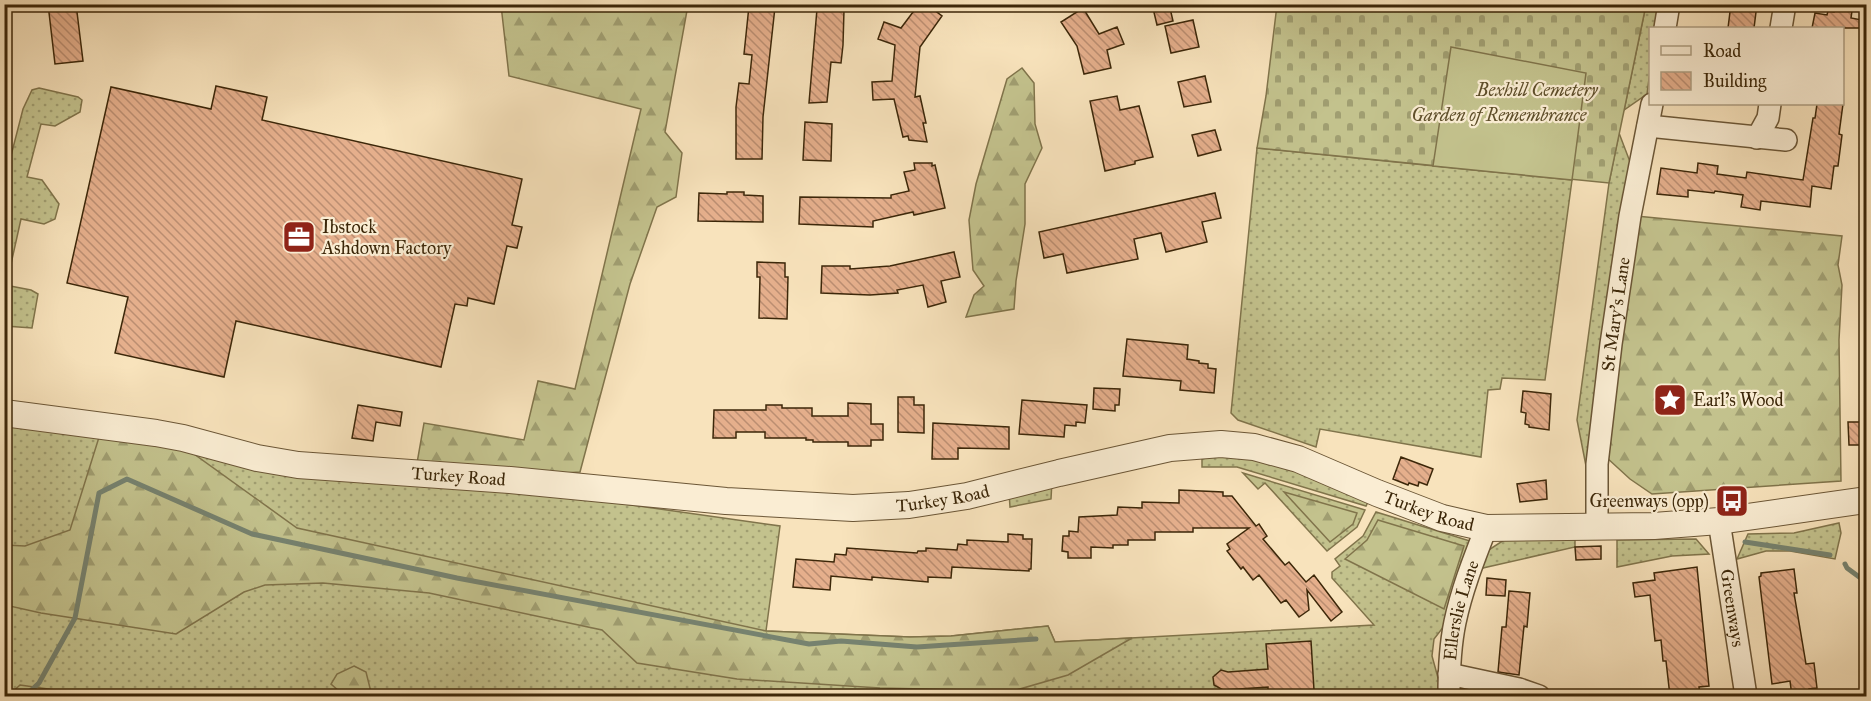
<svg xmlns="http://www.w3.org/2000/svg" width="1871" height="701" font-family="'IM FELL Great Primer',serif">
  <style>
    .grass { fill: url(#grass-dots); stroke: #80744b; stroke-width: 1.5 }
    .forest { fill: url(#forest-firs); stroke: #80744b; stroke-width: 1.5 }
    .cemetery { fill: url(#cemetery-stones); stroke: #80744b; stroke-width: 1.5 }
    .garden { fill: #c3c28d; stroke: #80744b; stroke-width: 1.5 }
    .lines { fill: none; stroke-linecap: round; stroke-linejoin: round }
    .stream { stroke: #76826f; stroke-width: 5 }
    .building { fill: url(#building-back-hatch); stroke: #3c2709; stroke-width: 1.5 }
    .minor-casing { stroke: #6b5636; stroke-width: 24 }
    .tertiary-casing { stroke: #6b5636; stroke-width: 28 }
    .minor { stroke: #faedd3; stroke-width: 21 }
    .tertiary { stroke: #faedd3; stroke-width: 26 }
    .labels { text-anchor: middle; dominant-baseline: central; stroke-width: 4.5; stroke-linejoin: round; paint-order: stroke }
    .park-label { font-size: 18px; font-style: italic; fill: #5e4e2a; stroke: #faedd3 }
    .poi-label { font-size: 18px; fill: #3c2709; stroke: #faedd3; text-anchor: start }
    .street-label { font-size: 18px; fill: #3c2709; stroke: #faedd3 }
  </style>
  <defs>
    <pattern id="grass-dots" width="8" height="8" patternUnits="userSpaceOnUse" patternTransform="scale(1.5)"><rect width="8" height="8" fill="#c3c28d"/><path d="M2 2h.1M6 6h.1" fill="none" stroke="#a09e71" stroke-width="1.8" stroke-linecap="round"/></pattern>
    <pattern id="forest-firs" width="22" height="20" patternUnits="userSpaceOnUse" patternTransform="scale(1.5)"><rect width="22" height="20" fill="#c3c28d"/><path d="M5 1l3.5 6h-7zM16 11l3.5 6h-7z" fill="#a09e71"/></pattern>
    <pattern id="cemetery-stones" width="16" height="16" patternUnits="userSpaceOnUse" patternTransform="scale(1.5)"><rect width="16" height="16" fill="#c3c28d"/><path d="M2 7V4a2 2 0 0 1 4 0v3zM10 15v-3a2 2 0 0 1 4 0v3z" fill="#a09e71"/></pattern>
    <pattern id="building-back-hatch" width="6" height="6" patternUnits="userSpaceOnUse" patternTransform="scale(1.5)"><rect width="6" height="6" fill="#e5af8c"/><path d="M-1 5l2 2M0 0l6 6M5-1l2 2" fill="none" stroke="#bb8e71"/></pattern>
  </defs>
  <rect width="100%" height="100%" fill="#f8e3bc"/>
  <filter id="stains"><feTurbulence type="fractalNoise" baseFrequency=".00333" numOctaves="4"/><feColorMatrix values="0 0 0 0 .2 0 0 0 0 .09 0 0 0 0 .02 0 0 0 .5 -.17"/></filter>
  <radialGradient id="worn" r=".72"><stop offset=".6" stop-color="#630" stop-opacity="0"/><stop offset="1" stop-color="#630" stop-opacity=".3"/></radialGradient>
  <path class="grass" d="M 1646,5 L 1661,5 L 1657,28 L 1650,28 L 1650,71 L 1647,94 L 1624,110 Z
    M 39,88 L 78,97 L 82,100 L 80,112 L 55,126 L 41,124 L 27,177 L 42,180 L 59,204 L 55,219 L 44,224 L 21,219 L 11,264 L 5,263 L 5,179 L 23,109 L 32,90 Z
    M 1619,133 L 1632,167 L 1587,471 L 1577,420 L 1609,183 Z
    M 1257,148 L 1572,180 L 1545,380 L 1502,378 L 1500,389 L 1488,390 L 1481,457 L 1320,429 L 1316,447 L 1238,420 L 1231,413 Z
    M 5,285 L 31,290 L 38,294 L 32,328 L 5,326 Z
    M 4,422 L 456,488 L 596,500 L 780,526 L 766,631 L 910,637 L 951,636 L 1048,626 L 1055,642 L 1374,625 L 1332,578 L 1332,572 L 1340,566 L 1335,559 L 1363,536 L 1376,512 L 1470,541 L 1448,621 L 1434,639 L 1432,656 L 1443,696 L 5,696 Z
    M 1202,453 L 1238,453 L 1297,466 L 1368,502 L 1366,506 L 1237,467 L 1202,467 Z
    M 1243,473 L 1365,510 L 1357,527 L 1327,551 L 1265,483 L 1258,489 Z
    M 1052,481 L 1051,499 L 1010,507 L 1009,492 Z
    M 1839,523 L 1841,533 L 1835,559 L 1790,551 L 1766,551 L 1737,559 L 1748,534 L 1794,533 Z
    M 1558,535 L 1575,540 L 1575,547 L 1483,568 L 1477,574 L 1484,553 L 1504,540 Z
    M 1696,539 L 1709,554 L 1672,556 L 1617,567 L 1617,540 Z"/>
  <path class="forest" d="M 501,5 L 688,5 L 665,132 L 682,153 L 676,197 L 657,207 L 630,284 L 580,472 L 548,474 L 417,463 L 424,423 L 524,440 L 538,381 L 575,389 L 641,109 L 509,76 Z
    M 1022,68 L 1034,83 L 1035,124 L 1042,148 L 1025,184 L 1025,224 L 1016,281 L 1014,309 L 966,317 L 974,295 L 984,286 L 973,270 L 969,220 L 976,184 L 1007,79 Z
    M 1636,216 L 1842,236 L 1838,265 L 1842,285 L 1839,340 L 1841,481 L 1652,494 L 1630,479 L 1606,457 Z
    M 100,434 L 180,444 L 297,528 L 766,631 L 910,637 L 951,636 L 1048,626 L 1055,642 L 1132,638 L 1068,675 L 1013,691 L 880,688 L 737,679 L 637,663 L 602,630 L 429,593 L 323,583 L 265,585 L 244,592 L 176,634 L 41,613 L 5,605 L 5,545 L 25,546 L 70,530 Z
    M 1284,492 L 1357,513 L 1353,524 L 1330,542 Z
    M 1378,520 L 1464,546 L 1444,609 L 1345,559 L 1367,540 Z
    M 354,666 L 366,672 L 372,696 L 339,696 L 339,691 L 331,684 L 337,674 Z
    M 20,685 L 83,694 L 87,696 L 8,696 Z"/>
  <path class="cemetery" d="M 1277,5 L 1646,5 L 1609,183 L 1257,148 L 1266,96 Z"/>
  <path class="garden" d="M 1451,47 L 1586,73 L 1572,180 L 1433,166 Z"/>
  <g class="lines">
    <path class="stream" d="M 1745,542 L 1830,555
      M 1845,564 L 1847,568 L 1866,582
      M 25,696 L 39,683 L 75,618 L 99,493 L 127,479 L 252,534 L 457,578 L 809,644 L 841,641 L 917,647 L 1036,639"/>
  </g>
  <path class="building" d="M 48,4 L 76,4 L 83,61 L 55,64 Z
    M 919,4 L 926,4 L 942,16 L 920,47 L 915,97 L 920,96 L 926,123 L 923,123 L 927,142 L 909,140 L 908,136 L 903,137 L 894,99 L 873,100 L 872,82 L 892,81 L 895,45 L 878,39 L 884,22 L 901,28 Z
    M 1152,4 L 1169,4 L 1173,21 L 1157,25 Z
    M 1731,4 L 1757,4 L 1754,28 L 1728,28 Z
    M 1835,4 L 1853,4 L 1851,18 L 1862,20 L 1861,28 L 1812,28 L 1815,13 L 1827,15 L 1828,11 L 1834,12 Z
    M 749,6 L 775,7 L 763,117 L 762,159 L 736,159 L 736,107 L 739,83 L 749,84 L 752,55 L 744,54 Z
    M 1083,8 L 1099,34 L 1117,27 L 1124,44 L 1107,50 L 1111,68 L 1084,74 L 1077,46 L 1061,22 Z
    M 817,9 L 844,10 L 843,45 L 841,63 L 831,62 L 827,102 L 809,103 Z
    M 1193,20 L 1199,47 L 1171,53 L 1165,26 Z
    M 1205,76 L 1211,102 L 1184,107 L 1178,82 Z
    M 216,86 L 267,97 L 262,120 L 522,179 L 512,225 L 522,227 L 517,248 L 507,246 L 494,304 L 468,298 L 467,306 L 455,304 L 441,367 L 236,321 L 224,377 L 115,353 L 128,297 L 67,283 L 111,87 L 211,109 Z
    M 1117,96 L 1120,110 L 1139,106 L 1153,157 L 1135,161 L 1135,164 L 1105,171 L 1090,101 Z
    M 1817,104 L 1843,104 L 1839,134 L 1842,135 L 1838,166 L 1834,166 L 1831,189 L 1812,186 L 1810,207 L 1761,201 L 1760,210 L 1741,207 L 1743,195 L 1715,191 L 1714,193 L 1688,190 L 1688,197 L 1657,194 L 1661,168 L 1697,173 L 1698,163 L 1718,166 L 1717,174 L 1746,178 L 1747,172 L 1803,180 L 1813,118 L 1815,118 Z
    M 805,122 L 832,124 L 831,161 L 803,160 Z
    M 1215,130 L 1221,150 L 1198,156 L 1192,135 Z
    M 914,163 L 932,163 L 932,166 L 935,165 L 945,208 L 914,215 L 913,212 L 873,221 L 873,227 L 799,224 L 800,197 L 891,198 L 891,195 L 909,191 L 904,172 L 915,170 Z
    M 727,192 L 744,192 L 744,195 L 763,196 L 763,222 L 698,221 L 699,193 L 727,194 Z
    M 1215,193 L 1221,218 L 1202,222 L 1207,242 L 1166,252 L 1161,233 L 1148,236 L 1134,239 L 1138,259 L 1067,273 L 1063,254 L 1044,258 L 1039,232 Z
    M 954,252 L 960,277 L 941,281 L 946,302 L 928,307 L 923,285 L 897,290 L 898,293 L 870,295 L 821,293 L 822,266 L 850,266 L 850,269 L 890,266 Z
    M 757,262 L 785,263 L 785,277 L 788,277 L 787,319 L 759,318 L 760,277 L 757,277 Z
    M 1127,339 L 1188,345 L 1187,359 L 1199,361 L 1199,363 L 1208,364 L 1208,368 L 1216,369 L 1214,393 L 1180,390 L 1181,381 L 1123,376 Z
    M 1094,388 L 1120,389 L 1119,405 L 1115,405 L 1115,411 L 1093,409 Z
    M 1523,391 L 1551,394 L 1549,430 L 1529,427 L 1529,425 L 1525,424 L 1526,413 L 1521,412 Z
    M 898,397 L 914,397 L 914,405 L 924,405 L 924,433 L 898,432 Z
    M 1022,400 L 1087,405 L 1085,423 L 1076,422 L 1076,426 L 1065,425 L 1064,437 L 1019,434 Z
    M 848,403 L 871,404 L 871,424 L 883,424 L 883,440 L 871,440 L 871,446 L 848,446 L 848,442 L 813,442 L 813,440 L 806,440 L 806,438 L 765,438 L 765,432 L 736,432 L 736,438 L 713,438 L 714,410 L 766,410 L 766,405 L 782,405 L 782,408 L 812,408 L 812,416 L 848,416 Z
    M 358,405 L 402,412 L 400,426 L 376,422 L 373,441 L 352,438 Z
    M 1848,422 L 1866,422 L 1866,445 L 1849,445 Z
    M 933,423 L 1009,427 L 1009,449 L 958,448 L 958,459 L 932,459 Z
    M 1401,457 L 1433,469 L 1427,485 L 1419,482 L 1418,486 L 1409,483 L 1408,485 L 1393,479 Z
    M 1546,480 L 1547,499 L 1520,502 L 1517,484 Z
    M 1179,490 L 1223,492 L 1223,496 L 1232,496 L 1256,526 L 1259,524 L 1267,536 L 1263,539 L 1285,565 L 1289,562 L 1306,582 L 1314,575 L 1342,612 L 1331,621 L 1307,590 L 1309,610 L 1299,617 L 1286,600 L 1281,603 L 1259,575 L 1253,580 L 1243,567 L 1241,569 L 1227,551 L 1230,549 L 1227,544 L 1249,528 L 1193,528 L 1193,532 L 1155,532 L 1155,540 L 1128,540 L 1128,545 L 1113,545 L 1113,548 L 1091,547 L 1091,558 L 1068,558 L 1068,552 L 1062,551 L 1063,536 L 1069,536 L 1069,531 L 1078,532 L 1079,517 L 1117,515 L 1118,507 L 1142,508 L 1142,502 L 1179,503 Z
    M 1008,534 L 1023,535 L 1023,539 L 1032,539 L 1031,569 L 1029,569 L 1029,571 L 952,567 L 951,578 L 928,577 L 928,582 L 872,577 L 872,580 L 831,576 L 830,590 L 793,587 L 796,559 L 834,562 L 835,554 L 846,555 L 847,548 L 917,553 L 918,551 L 926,551 L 926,548 L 957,550 L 958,544 L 967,545 L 967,540 L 1008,542 Z
    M 1601,546 L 1601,559 L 1576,560 L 1575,547 Z
    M 1697,567 L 1709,686 L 1699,687 L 1700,696 L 1670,696 L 1666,661 L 1663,661 L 1661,640 L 1655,641 L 1650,595 L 1635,597 L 1633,583 L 1655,580 L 1654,573 Z
    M 1794,569 L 1797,593 L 1794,593 L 1806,664 L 1814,663 L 1817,688 L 1809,689 L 1810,695 L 1798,696 L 1792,696 L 1790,681 L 1772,684 L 1759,577 L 1761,576 L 1761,573 Z
    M 1487,578 L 1506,580 L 1505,596 L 1486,595 Z
    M 1509,591 L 1530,593 L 1527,627 L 1524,626 L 1519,675 L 1498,672 L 1502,627 L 1506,627 Z
    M 1311,641 L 1314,690 L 1306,691 L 1307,696 L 1287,696 L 1286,692 L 1268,693 L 1268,687 L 1223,690 L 1214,685 L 1213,677 L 1221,670 L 1228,672 L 1268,669 L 1266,644 Z"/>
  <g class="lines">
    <g class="minor-casing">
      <g id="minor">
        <path d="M 1665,28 L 1669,4"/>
        <path d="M 1781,28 L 1785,4"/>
        <path d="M 1648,126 L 1786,140"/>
        <path d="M 1757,138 L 1768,118 L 1770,104"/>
        <path id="s1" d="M 1719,521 L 1746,696"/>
        <path id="s2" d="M 1597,526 L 1597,464 L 1611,344 L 1630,216 L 1652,104"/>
        <path d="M 1449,674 L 1519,689 L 1539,696"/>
        <path id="s3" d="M 1449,696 C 1449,672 1450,646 1455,622 C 1462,589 1474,559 1486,528"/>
      </g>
    </g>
    <g class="tertiary-casing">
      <g id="tertiary">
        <path id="s4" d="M 4,413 L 156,433 L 183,438 L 257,458 L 298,465 L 510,480 L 726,501 L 853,508 L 909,505 L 967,496 L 1059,473 L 1170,448 L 1221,444 L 1254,447 L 1298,459 L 1377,493 L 1442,518 L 1486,528 L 1654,526 L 1719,521 L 1866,500"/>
      </g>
    </g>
    <use href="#minor" class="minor"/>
    <use href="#tertiary" class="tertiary"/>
  </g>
  <defs>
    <g id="office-square" transform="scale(1.725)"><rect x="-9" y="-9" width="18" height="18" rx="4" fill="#8f2418" stroke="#faedd3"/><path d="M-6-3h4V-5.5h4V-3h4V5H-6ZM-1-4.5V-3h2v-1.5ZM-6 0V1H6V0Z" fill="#fff"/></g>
    <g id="sight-square" transform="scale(1.725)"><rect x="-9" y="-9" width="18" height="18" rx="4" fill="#8f2418" stroke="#faedd3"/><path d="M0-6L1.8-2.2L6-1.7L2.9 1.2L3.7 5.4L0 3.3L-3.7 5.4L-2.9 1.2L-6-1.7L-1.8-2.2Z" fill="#fff"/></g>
    <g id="bus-square" transform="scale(1.725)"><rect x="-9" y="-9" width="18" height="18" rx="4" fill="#8f2418" stroke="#faedd3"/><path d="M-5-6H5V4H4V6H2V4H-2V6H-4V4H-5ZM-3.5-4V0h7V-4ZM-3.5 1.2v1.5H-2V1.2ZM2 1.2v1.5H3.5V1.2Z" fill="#fff"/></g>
  </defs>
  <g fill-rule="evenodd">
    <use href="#office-square" x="299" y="237"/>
    <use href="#sight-square" x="1670" y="400"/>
    <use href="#bus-square" x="1732" y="501"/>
  </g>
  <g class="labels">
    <g class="park-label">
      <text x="1537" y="90">Bexhill Cemetery</text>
      <text x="1499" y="115">Garden of Remembrance</text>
    </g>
    <g class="poi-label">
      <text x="322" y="227">Ibstock<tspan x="322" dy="21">Ashdown Factory</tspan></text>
      <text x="1693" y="400">Earl's Wood</text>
      <text x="1709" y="501" text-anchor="end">Greenways (opp)</text>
    </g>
    <g class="street-label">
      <text stroke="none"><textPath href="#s2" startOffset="213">St Mary's Lane</textPath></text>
      <text stroke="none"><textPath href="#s4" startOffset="460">Turkey Road</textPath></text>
      <text stroke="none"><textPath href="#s4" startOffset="946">Turkey Road</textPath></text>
      <text stroke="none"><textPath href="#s4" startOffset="1450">Turkey Road</textPath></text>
      <text stroke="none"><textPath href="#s1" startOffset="88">Greenways</textPath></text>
      <text stroke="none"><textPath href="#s3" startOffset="87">Ellerslie Lane</textPath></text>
    </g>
  </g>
  <rect width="1871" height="701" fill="none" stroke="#f8e3bc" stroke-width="24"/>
  <rect x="6" y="6" width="1859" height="689" fill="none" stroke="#3c2709" stroke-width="3"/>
  <rect x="12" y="12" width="1847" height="677" fill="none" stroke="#3c2709" stroke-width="1.5"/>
  <rect x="1649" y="27" width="195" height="78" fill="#faedd3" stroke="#ae9e82" stroke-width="1.5"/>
  <rect x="1661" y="46" width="30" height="9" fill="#faedd3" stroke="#ae9e82" stroke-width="1.5"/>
  <text x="1703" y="57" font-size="18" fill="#3c2709">Road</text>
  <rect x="1661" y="72" width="30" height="18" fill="url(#building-back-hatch)" stroke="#ae9e82" stroke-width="1.5"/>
  <text x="1703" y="87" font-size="18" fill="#3c2709">Building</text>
  <rect width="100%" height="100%" filter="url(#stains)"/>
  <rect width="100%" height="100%" fill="url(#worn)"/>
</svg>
